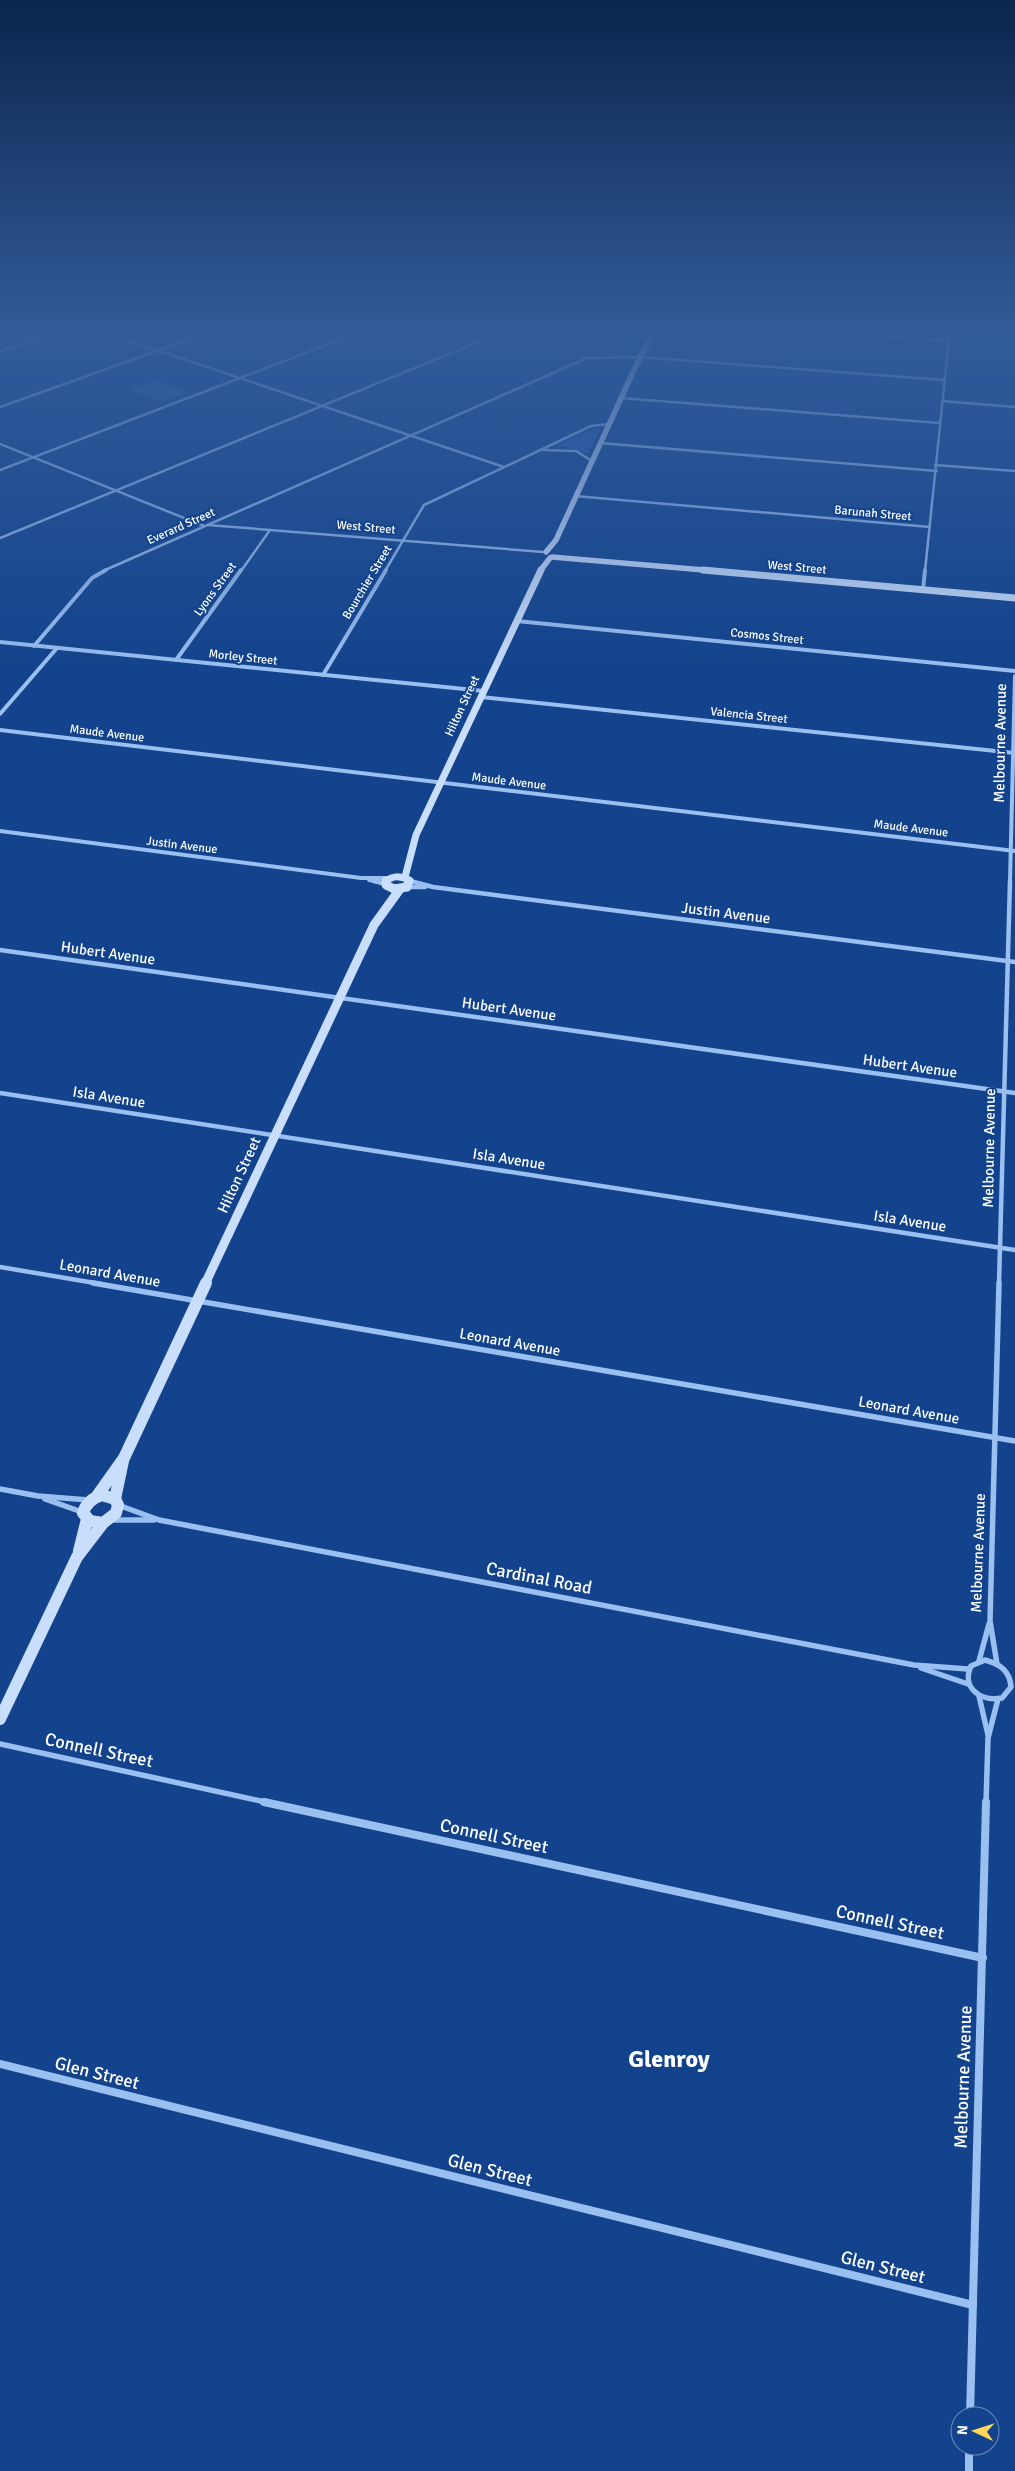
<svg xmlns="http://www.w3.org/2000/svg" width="1015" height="2471" font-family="Signika,sans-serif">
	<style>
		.green { fill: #245cab }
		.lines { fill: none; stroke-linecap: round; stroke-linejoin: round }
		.stream { stroke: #8cb9f4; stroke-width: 2.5 }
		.street-far4 { stroke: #9abff1; stroke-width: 2.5 }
		.street-far3 { stroke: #9abff1; stroke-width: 4 }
		.street-far2 { stroke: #9abff1; stroke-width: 4.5 }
		.street-far1 { stroke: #9abff1; stroke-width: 5.5 }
		.street { stroke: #9abff1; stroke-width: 8 }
		.secondary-far3 { stroke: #c9ddfc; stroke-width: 5.5 }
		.secondary-far2 { stroke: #c9ddfc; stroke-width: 7 }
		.secondary-far1 { stroke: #c9ddfc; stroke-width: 9 }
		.secondary { stroke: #c9ddfc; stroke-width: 12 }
		.labels { text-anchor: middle; stroke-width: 4; stroke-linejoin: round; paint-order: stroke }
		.far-street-label { font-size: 12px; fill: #fff; stroke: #12438c }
		.street-label { font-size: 15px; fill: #fff; stroke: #12438c }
		.near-street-label { font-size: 18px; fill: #fff; stroke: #12438c }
		.near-district-label { font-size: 24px; font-weight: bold; fill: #fff; stroke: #12438c }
	</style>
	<rect width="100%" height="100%" fill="#12438c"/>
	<g class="green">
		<path d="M0,329h57l-57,19z"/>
		<path d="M647,329l-15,26 -40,1z"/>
		<path d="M958,334l57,4v15l-59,-4z"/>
		<path d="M155,381l34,11 -27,10 -32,-12z"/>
		<path d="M595,428l6,1 -13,25 -21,-7 -13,-1z"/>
	</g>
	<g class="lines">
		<path class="stream" d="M0,330l5,-1"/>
		<g class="street-far4">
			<path d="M94,329l410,138"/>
			<path d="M771,329l178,12"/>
			<path d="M0,351l68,-22"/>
			<path d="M621,398l318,25"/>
			<path d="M942,401l73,6"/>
			<path d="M0,407l218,-78"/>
			<path d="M600,443l337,28"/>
			<path d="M0,444l204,82"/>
			<path d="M543,450l33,1 16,10"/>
			<path d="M935,465l80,6"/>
			<path d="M0,470l368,-141"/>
			<path d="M575,496l355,31"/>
			<path d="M208,525l335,27"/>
			<path d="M0,538l510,-209"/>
			<path d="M103,571l484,-213 53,-1 304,23"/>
			<path d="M241,571l29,-41"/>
			<path d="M385,571l39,-66 167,-79 18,-2"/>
			<path d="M925,571l25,-242"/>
		</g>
		<g class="street-far3">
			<path d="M923,590l2,-20"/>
			<path d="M517,621l498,50"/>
			<path d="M0,642l484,49"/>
			<path d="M34,646l58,-68 14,-8"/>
			<path d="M176,660l65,-90"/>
			<path d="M323,675l63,-105"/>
			<path d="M481,697l534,56"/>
			<path d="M0,714l57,-66"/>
			<path d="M0,730l1015,121"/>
			<path d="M0,831l361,47h28"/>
			<path d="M369,880l10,2"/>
			<path d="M410,881l5,1"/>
			<path d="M1010,882l5,-206"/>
		</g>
		<g class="street-far2">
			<path d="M374,881l12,3"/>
			<path d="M410,881l23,6 582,75"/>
			<path d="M407,887h18"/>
			<path d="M0,950l1015,143"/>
			<path d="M0,1093l1015,157"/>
			<path d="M0,1267l101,17"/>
			<path d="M999,1284l11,-403"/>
		</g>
		<g class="street-far1">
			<path d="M93,1283l922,158"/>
			<path d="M0,1489l38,7 51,4"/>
			<path d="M45,1499l37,13"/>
			<path d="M118,1505l41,15 755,145 54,4"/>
			<path d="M112,1520h42"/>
			<path d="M985,1660c15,4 25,11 26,27l-9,11c-21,4 -41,-10 -31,-32z"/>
			<path d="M979,1661l10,-37"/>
			<path d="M997,1664l-7,-43 9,-338"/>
			<path d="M921,1668l47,16"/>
			<path d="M979,1696l9,39"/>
			<path d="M0,1744l270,59"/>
			<path d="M986,1803l2,-65 10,-39"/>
		</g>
		<g class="street">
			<path d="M264,1802l719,156"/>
			<path d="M0,2064l973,241"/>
			<path d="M970,2416l16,-614"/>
			<path d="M969,2446v25"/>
		</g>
		<g class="secondary-far3">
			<path d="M546,552l10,-12 84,-183 16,-28"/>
			<path d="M552,557l164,14"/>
			<path d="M540,571l10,-13"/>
		</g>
		<g class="secondary-far2">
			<path d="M703,570l312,28"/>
			<path d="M405,877l11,-42 125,-265"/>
			<path d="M385,882c8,-7 14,-6 24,-2l-1,2"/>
		</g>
		<g class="secondary-far1">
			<path d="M386,881v4l8,4 13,-2 2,-6"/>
			<path d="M205,1284l169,-359 26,-36"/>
		</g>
		<g class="secondary">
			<path d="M102,1495l13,4 3,6 -2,8 -13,10 -13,-2 -7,-8c3,-10 9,-15 19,-18z"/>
			<path d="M97,1496l27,-38 82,-175"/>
			<path d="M115,1499l8,-38"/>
			<path d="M79,1551l8,-32"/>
			<path d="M0,1719l77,-162 26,-34"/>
		</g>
	</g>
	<linearGradient id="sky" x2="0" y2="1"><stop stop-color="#0a254d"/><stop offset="0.49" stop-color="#335b99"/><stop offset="1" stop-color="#335b99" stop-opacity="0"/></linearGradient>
	<rect width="1015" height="675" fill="url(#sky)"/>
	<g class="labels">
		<g class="far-street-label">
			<text transform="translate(873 513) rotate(5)" y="4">Barunah Street</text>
			<text transform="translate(181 526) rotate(-24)" y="4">Everard Street</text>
			<text transform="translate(366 527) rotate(5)" y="4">West Street</text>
			<text transform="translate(797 567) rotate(5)" y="4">West Street</text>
			<text transform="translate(367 582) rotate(-59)" y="4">Bourchier Street</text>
			<text transform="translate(215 589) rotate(-54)" y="4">Lyons Street</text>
			<text transform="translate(767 636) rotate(6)" y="4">Cosmos Street</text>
			<text transform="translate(243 657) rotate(6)" y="4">Morley Street</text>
			<text transform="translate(462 706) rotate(-65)" y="4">Hilton Street</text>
			<text transform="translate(749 715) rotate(6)" y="4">Valencia Street</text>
			<text transform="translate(107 733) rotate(7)" y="4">Maude Avenue</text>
			<text transform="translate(509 781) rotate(7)" y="4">Maude Avenue</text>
			<text transform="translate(911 828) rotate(7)" y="4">Maude Avenue</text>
			<text transform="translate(182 845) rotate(7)" y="4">Justin Avenue</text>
		</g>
		<g class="street-label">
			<text transform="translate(1000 743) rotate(-89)" y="5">Melbourne Avenue</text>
			<text transform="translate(726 913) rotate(7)" y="5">Justin Avenue</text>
			<text transform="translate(108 953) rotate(8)" y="5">Hubert Avenue</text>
			<text transform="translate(509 1009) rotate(8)" y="5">Hubert Avenue</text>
			<text transform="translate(910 1066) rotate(8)" y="5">Hubert Avenue</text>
			<text transform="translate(109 1097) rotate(9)" y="5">Isla Avenue</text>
			<text transform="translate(989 1148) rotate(-89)" y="5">Melbourne Avenue</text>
			<text transform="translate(509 1159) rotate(9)" y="5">Isla Avenue</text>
			<text transform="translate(239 1175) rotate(-65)" y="5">Hilton Street</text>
			<text transform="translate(910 1221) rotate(9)" y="5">Isla Avenue</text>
			<text transform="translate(110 1273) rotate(10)" y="5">Leonard Avenue</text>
			<text transform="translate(510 1342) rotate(10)" y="5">Leonard Avenue</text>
			<text transform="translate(909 1410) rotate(10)" y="5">Leonard Avenue</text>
			<text transform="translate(978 1553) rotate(-88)" y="5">Melbourne Avenue</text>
		</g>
		<g class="near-street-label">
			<text transform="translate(539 1578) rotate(11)" y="6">Cardinal Road</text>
			<text transform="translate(99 1750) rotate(12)" y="6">Connell Street</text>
			<text transform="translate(494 1836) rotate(12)" y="6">Connell Street</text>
			<text transform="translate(890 1922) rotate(12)" y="6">Connell Street</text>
			<text transform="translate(97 2073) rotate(14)" y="6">Glen Street</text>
			<text transform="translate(963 2077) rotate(-88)" y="6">Melbourne Avenue</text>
			<text transform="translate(490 2170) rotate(14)" y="6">Glen Street</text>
			<text transform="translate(883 2267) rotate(14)" y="6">Glen Street</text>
		</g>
		<g class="near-district-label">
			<text x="669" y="2067">Glenroy</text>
		</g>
	</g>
	<g transform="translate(975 2431) rotate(274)"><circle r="24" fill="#12438c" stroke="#718eba"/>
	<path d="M0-4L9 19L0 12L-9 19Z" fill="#ffd55a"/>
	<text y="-8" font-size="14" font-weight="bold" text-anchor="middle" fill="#ffffff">N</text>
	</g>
</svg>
